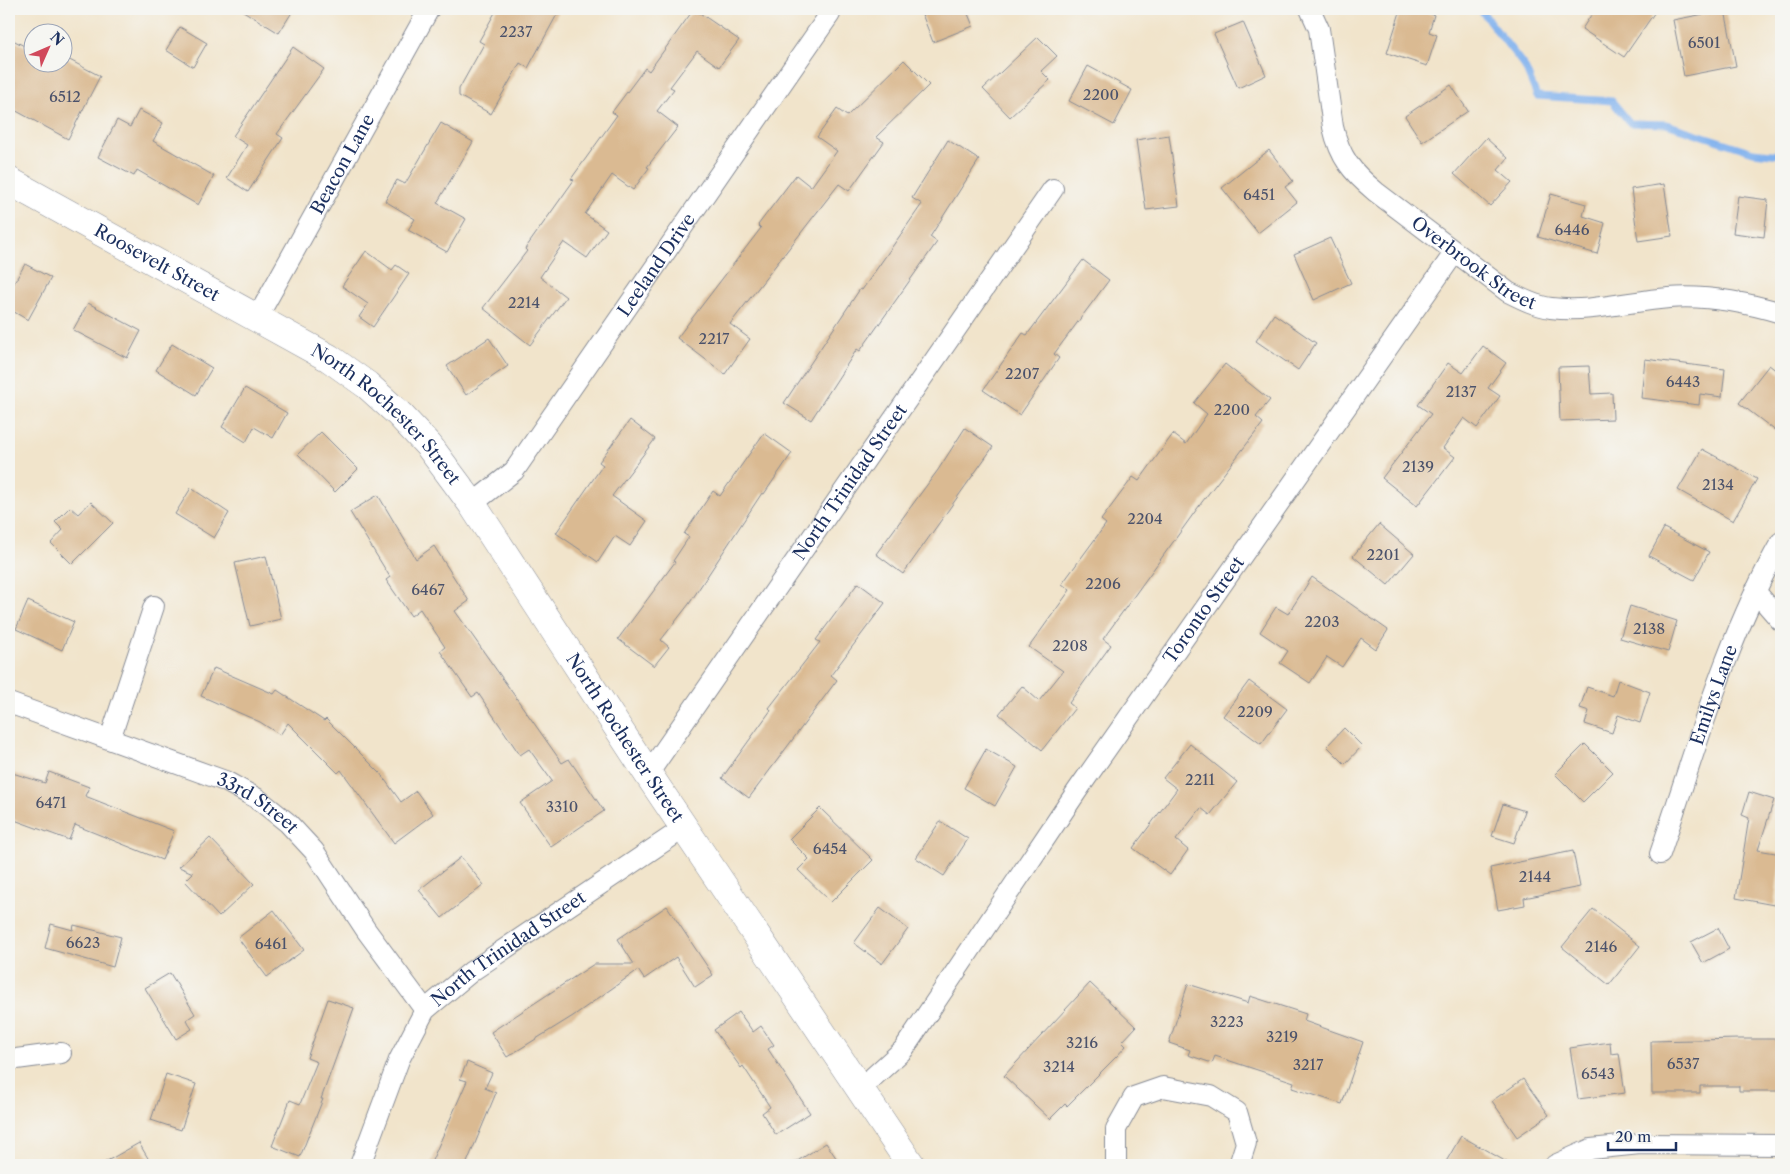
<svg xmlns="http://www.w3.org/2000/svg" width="1790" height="1174" font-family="'Libre Caslon Text',serif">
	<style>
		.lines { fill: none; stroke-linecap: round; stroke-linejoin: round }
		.stream { stroke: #83b3ee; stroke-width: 7 }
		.building { fill: #daba92 }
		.street-casing { stroke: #868a94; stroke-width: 22 }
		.secondary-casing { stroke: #868a94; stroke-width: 29 }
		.street { stroke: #fff; stroke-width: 20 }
		.secondary { stroke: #fff; stroke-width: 28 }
		.labels { text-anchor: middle; stroke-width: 4; stroke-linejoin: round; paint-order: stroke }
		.number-label { font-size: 15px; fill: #4b526b }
		.street-label { font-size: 18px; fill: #1b2f5e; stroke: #f6f6f2 }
	</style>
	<rect width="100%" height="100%" fill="#f6f6f2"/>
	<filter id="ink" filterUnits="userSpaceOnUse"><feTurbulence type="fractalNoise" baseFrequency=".02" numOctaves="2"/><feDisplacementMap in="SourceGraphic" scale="10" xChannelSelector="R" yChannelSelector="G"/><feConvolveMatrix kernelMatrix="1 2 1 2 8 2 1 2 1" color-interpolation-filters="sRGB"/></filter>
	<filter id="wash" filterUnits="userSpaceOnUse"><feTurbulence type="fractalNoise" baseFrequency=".0096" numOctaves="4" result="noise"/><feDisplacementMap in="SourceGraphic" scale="20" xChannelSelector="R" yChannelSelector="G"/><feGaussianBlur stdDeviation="1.12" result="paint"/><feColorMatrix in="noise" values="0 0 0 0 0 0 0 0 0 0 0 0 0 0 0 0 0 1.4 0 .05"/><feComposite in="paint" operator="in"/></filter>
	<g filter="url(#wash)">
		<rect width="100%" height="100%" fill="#f1e4cb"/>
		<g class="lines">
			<path class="stream" d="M1480,9l45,58 12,29 75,5 18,22 36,1 87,28 28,3"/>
		</g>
		<g id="blocks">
			<g class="building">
				<path d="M240,9h54l-15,24z"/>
				<path d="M497,9h63l-32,59 -8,-5 -29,51 -32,-18v-7l25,-45 -5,-3z"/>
				<path d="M694,9l45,31 -20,27 -22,-16 -27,36 4,2 -17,22 21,16 -31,40 2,1 -16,22 -21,-15 -27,39 22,16 -20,28 -23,-16 -24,35 26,20 -36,48 -47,-37 44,-57 -2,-2 49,-69 -3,-1 46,-64 -5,-3 33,-44 4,3z"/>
				<path d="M920,9h46l7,17 -40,16z"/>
				<path d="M1401,9h15l18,6 -5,17 8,3 -10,31 -40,-13z"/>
				<path d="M1595,9h62l-33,48 -42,-28z"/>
				<path d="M1725,10l11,56 -52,10 -11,-56z"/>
				<path d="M1243,22l23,53 -28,13 -24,-54z"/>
				<path d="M180,27l27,16 -14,24 -27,-17z"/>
				<path d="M1038,37l19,19 -16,15 9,9 -40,37 -27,-28z"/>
				<path d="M9,38l23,12v12h24l6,4v-10l38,20 -32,63 -59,-32z"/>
				<path d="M293,47l31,22 -47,65 6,4 -35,54 -21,-14 20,-33 -14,-9z"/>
				<path d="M904,60l25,25 -53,52 8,5 -35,49 -10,-7 -109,140 20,15 -25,35 -48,-36 84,-110 -3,-3 38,-50 15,12 26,-36 -20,-14 20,-28 10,7z"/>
				<path d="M1088,66l44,24 -18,35 -45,-24z"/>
				<path d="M1451,85l17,26 -46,31 -17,-26z"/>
				<path d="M139,110l24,13 -10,18 61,35 -16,29 -61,-35 -3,6 -36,-19 19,-37 13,7z"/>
				<path d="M441,123l32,19 -36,61 29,16 -19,33 -39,-22 7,-11 -30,-18 12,-21 8,4z"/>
				<path d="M1169,135l10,71 -33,4 -10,-70z"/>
				<path d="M1486,138l22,20 -10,12 14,12 -22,24 -36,-32z"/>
				<path d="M948,140l31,20 -49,77 7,5 -77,109 -3,-2 -46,71 -27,-17 76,-114 2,1 60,-86 -10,-6z"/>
				<path d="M1269,150l24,31 -8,6 12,15 -39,31 -36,-45z"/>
				<path d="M1664,184l8,52 -34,5 -7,-52z"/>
				<path d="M1551,194l35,10 -3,12 22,7 -8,31 -59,-17z"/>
				<path d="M1738,196l30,4 -4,37 -31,-4z"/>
				<path d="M1330,238l21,45 -37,17 -20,-46z"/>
				<path d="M366,251l26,19 4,-5 13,9 -36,53 -14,-10 9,-13 -26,-18z"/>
				<path d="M1083,260l26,20 -55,74 5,4 -39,57 -37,-25 40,-57 4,2z"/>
				<path d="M25,264l26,14 -23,42 -19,-11v-17z"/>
				<path d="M88,303l53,28 -14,27 -54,-28z"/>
				<path d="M1274,314l42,29 -18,27 -42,-29z"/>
				<path d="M489,338l19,28 -42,29 -19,-29z"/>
				<path d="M172,344l40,24 -16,27 -40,-25z"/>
				<path d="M1483,346l23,17 -18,25 12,8 -23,32 -13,-10 -21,30 12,9 -38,49 -35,-28 49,-64 -13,-9 30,-42 15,10z"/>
				<path d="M1645,359l80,10 -3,28 -22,-3 -1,11 -58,-7z"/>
				<path d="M1225,364l45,36 -14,17 7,6 -61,79 -99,137 8,6 -42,58 6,5 -33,42 -43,-36 23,-28 17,15 24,-30 -34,-24 41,-57 -8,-6 44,-60 -5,-4 32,-43 6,4 34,-47 13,10 21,-30 -13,-11z"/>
				<path d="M1769,365l12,9v61l-42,-32z"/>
				<path d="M1589,366l2,28 21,-1 1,26 -53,2 -2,-54z"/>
				<path d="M245,388l42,25 -14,25 -19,-11 -8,15 -24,-15z"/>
				<path d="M630,420l25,19 -43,57 35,25 -17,25 -15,-10 -17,26 -42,-29 47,-68 -4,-3z"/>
				<path d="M965,428l28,19 -90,127 -27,-20 62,-84z"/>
				<path d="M321,432l37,37 -23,23 -37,-38z"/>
				<path d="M764,433l28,20 -28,41 -2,-1 -73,111 -28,36 8,7 -15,19 -36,-27 57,-77 -2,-1 16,-24 -5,-3 29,-43 7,5z"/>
				<path d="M1702,449l55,30 -24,42 -55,-31z"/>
				<path d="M191,488l38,25 -15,25 -39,-24z"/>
				<path d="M378,495l38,64 18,-13 35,55 -14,10 107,152 7,-4 35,52 -53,36 -31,-44 32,-22 -23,-32 -9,6 -42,-62 -6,4 -32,-46 5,-4 -25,-38 -9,7 -25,-36 4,-3 -40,-65z"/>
				<path d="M91,502l22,21 -41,41 -21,-21 12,-13 -8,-8 15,-15 8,7z"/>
				<path d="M1379,524l35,30 -26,31 -35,-29z"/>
				<path d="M1664,528l45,24 -15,28 -45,-24z"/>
				<path d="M266,556l15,63 -31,7 -15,-63z"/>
				<path d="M1312,577l76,53 -12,19 -15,-11 -19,29 -15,-10 -17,26 -30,-20 8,-12 -28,-19 16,-25 12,7z"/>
				<path d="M858,583l27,20 -54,72 6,5 -88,118 -27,-20 49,-68 -2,-2 51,-66 -4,-2z"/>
				<path d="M28,601l46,21 -12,28 -46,-21z"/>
				<path d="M1630,606l47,15 -9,31 -48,-14z"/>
				<path d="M214,668l60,26 3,-4 47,31 2,-2 54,54 21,29 15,-11 17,23 -39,29 -53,-73 -3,3 -50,-50 -8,12 -20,-13 -59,-26z"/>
				<path d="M1618,680l32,12 -10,31 -22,-8 -6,18 -27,-9 4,-13 -9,-3 7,-21 26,9z"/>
				<path d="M1249,681l38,28 -26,35 -38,-28z"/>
				<path d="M1344,728l18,18 -17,18 -18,-18z"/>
				<path d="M1190,744l47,38 -27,33 -9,-7 -25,32 12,10 -18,25 -37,-27 44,-59 -14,-11z"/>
				<path d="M1585,744l28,28 -30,30 -28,-28z"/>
				<path d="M986,749l31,18 -22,39 -31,-18z"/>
				<path d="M9,772l36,11 4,-11 40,15 -4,9 89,35 -12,29 -87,-35 -6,15 -60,-22z"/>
				<path d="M1749,792l25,8 -16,50 23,4 -7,51 -38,-7 13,-80 -7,-3z"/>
				<path d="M1503,804l22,7 -11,32 -22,-7z"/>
				<path d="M820,808l53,52 -42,42 -33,-32 11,-11 -20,-20z"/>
				<path d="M940,821l28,18 -24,37 -28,-18z"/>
				<path d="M210,838l44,46 -35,33 -34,-36 8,-8 -14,-6z"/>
				<path d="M1573,851l7,36 -56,11 1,7 -27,5 -8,-42z"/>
				<path d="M461,857l23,28 -42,33 -23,-28z"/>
				<path d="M667,906l46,69 -18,12 -19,-30 -32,22 -6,-9 -65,46 -66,41 -16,-25 103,-68h40l-16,-25z"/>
				<path d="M880,908l28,21 -26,35 -28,-21z"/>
				<path d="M1593,909l47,37 -31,39 -47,-38z"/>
				<path d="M274,910l30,40 -37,27 -29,-39z"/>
				<path d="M51,924l22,6 1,-5 47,12 -8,30 -68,-19z"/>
				<path d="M1718,928l11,21 -26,14 -12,-21z"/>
				<path d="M170,973l25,41 -9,6 6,9 -16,10 -31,-51z"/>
				<path d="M1090,983l46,44 -14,15 4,4 -9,10 -50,50 -2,-2 -15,15 -46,-43z"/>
				<path d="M1188,984l60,19 2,-7 56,18 -2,7 59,21 -21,62 -50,-16 2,-6 -79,-26 -3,7 -24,-8 2,-5 -21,-7z"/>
				<path d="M328,999l26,9 -33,91h2l-23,58 -28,-11 18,-46 10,4 17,-42 -10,-4z"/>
				<path d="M739,1012l14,20 8,-6 13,19 -6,4 42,64 -34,22 -14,-22 8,-6 -27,-41 -2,2 -27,-38z"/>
				<path d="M1739,1039h42v52h-42v-5h-39v7h-48l-1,-52z"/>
				<path d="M1610,1042l1,12 8,-1 6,40 -47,6 -8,-51z"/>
				<path d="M467,1062l25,11 -7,15 11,5 -30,72h-36l37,-84 -7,-2z"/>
				<path d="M166,1074l30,10 -15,46 -30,-10z"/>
				<path d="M1523,1079l26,36 -32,22 -25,-36z"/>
				<path d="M1461,1136l51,29h-68z"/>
				<path d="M139,1143l13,22h-52z"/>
				<path d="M826,1143l15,22h-50z"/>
			</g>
		</g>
	</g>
	<g filter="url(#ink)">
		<use href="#blocks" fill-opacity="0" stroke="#868a94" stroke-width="1"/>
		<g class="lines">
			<defs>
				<g id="street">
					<path id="s1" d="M1310,9l9,20 14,98c7,31 19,45 43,65l132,100c14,7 28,14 43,16 39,5 79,-7 118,-10 39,-3 75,4 112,15"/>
					<path id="s2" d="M257,318l172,-309"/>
					<path id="s3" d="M472,504l42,-33 316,-457"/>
					<path d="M1755,591l26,30"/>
					<path id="s4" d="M9,703l216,78 33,18 30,24 26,28 52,79 59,80"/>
					<path d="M110,739l44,-133"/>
					<path id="s5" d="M648,774l405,-585"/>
					<path id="s6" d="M1660,854c36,-105 66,-215 121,-312"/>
					<path d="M9,1060l52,-7"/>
					<path id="s7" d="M860,1089l43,-39 174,-259 378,-539"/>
					<path id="s8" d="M360,1165l39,-105 26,-50 47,-39 212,-143"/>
					<path d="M1116,1165v-36l18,-32 29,-10 48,9 26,16 9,31 -7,22"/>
					<path d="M1555,1165l36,-16 49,-5 141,1"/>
				</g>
				<g id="secondary">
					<path id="s9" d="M9,181l320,177 38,27 32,29 30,32 43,58 176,270 263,391"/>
				</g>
			</defs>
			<use href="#street" class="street-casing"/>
			<use href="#secondary" class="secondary-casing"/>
			<use href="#street" class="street"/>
			<use href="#secondary" class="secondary"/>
		</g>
	</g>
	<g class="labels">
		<g class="number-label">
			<text x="516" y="37">2237</text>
			<text x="1704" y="48">6501</text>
			<text x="1101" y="100">2200</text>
			<text x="65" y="102">6512</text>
			<text x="1259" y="200">6451</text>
			<text x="1572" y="235">6446</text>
			<text x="524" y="308">2214</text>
			<text x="714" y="344">2217</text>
			<text x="1022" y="379">2207</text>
			<text x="1683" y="387">6443</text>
			<text x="1461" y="397">2137</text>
			<text x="1232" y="415">2200</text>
			<text x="1418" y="472">2139</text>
			<text x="1718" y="490">2134</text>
			<text x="1145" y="524">2204</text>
			<text x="1383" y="560">2201</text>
			<text x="1103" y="589">2206</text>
			<text x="428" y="595">6467</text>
			<text x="1322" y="627">2203</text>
			<text x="1649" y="634">2138</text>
			<text x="1070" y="651">2208</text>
			<text x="1255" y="717">2209</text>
			<text x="1200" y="785">2211</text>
			<text x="51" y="808">6471</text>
			<text x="562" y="812">3310</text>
			<text x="830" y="854">6454</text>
			<text x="1535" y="882">2144</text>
			<text x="83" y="948">6623</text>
			<text x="271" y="949">6461</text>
			<text x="1601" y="952">2146</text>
			<text x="1227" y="1027">3223</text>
			<text x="1282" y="1042">3219</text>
			<text x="1082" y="1048">3216</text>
			<text x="1683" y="1069">6537</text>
			<text x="1308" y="1070">3217</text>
			<text x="1059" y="1072">3214</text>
			<text x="1598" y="1079">6543</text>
		</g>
		<g class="street-label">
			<text dy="6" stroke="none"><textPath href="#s2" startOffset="176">Beacon Lane</textPath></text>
			<text dy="6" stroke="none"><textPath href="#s1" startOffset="322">Overbrook Street</textPath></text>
			<text dy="6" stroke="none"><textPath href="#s9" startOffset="169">Roosevelt Street</textPath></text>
			<text dy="6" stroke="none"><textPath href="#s3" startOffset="304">Leeland Drive</textPath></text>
			<text dy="6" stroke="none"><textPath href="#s9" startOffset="446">North Rochester Street</textPath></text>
			<text dy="6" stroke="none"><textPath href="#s5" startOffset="355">North Trinidad Street</textPath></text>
			<text dy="6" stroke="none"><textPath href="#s7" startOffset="591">Toronto Street</textPath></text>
			<text dy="6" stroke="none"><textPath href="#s6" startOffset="168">Emilys Lane</textPath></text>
			<text dy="6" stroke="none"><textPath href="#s9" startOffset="851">North Rochester Street</textPath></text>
			<text dy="6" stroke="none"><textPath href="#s4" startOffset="269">33rd Street</textPath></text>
			<text dy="6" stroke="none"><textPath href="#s8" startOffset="272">North Trinidad Street</textPath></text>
		</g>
	</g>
	<rect width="1790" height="1174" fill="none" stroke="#f6f6f2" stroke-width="30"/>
	<g transform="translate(48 48) rotate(45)"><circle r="24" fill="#f6f6f2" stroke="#9ea6b7"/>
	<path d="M0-4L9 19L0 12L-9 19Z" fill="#d1495b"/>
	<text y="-8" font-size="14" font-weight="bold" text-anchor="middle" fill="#1b2f5e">N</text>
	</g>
	<path d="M1608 1142v8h68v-8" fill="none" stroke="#1b2f5e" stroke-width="2.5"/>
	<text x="1615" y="1142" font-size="15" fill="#1b2f5e" stroke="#f6f6f2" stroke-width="4" paint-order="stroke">20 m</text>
</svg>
